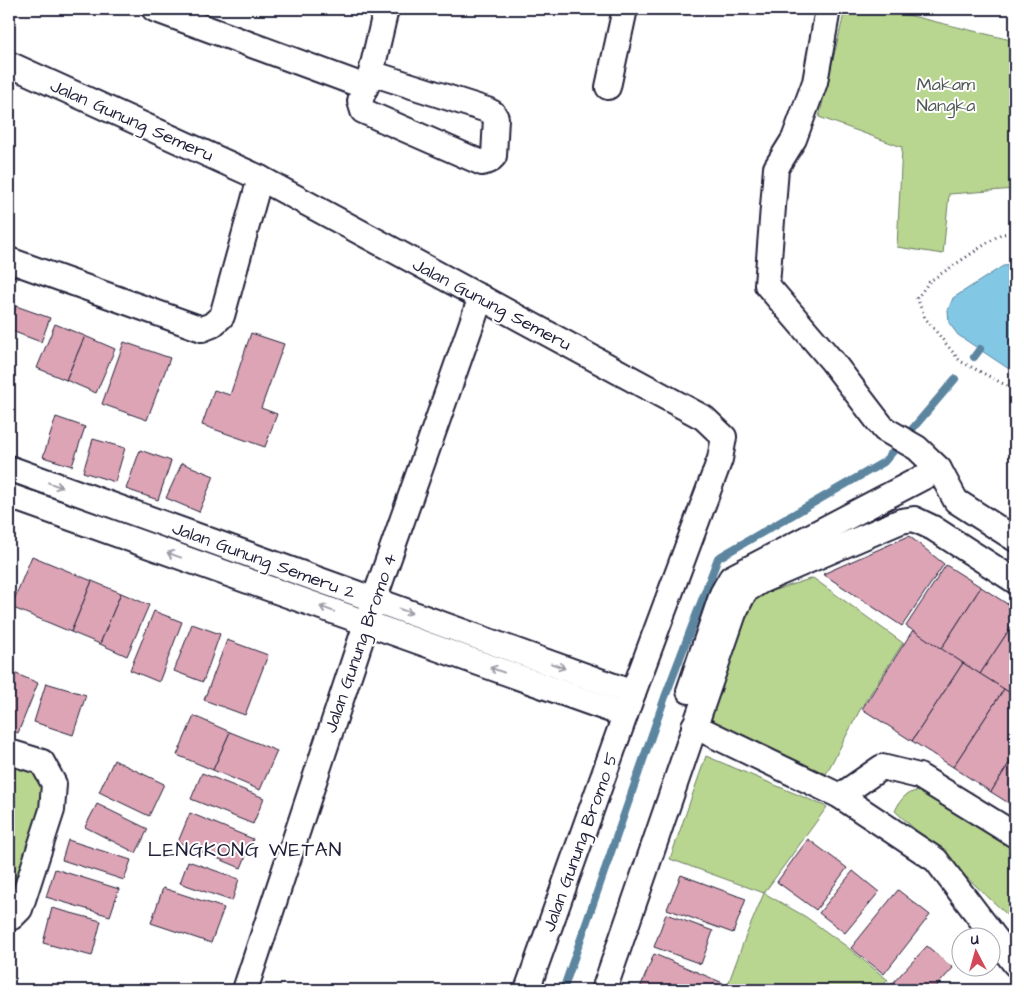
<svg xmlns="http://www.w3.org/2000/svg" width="1024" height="999" font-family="'Architects Daughter',sans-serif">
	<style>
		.green { fill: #b8d68f; stroke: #6d7c65 }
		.water { fill: #82c7e3; stroke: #5c85a0 }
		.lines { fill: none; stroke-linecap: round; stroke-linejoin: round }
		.stream { stroke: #5c85a0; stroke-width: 8 }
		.building { fill: #dca4b5; stroke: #22223b }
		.street-casing { stroke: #22223b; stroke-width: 28 }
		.path { stroke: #22223b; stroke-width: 3; stroke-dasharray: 1 4; stroke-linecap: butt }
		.street { stroke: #fff; stroke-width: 24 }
		.oneway { stroke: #9c9ca7 }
		.labels { text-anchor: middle; stroke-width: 4; stroke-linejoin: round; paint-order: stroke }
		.park-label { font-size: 18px; fill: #4f5854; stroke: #fff }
		.street-label { font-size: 18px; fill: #22223b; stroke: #fff }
		.quarter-label { font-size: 20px; letter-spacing: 1px; fill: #22223b; stroke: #fff }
	</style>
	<rect width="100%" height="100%" fill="#fff"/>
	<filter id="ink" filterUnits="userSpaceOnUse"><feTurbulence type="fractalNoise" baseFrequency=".02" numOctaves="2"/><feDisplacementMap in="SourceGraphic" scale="10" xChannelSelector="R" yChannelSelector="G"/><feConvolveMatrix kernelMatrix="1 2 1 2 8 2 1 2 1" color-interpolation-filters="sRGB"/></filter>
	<g filter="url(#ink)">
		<g class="green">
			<path d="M883,9l132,32v148l-66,5 -6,60 -46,-7 5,-100 -83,-30 26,-107z"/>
			<path d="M813,578l90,65 -42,65 -35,66 -118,-56 45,-121z"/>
			<path d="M9,752l45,32 -45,132z"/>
			<path d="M706,756l121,51 -63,86 42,24 40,29 42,34 -10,10h-142l-9,-3 18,-49 19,-45 -94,-34z"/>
			<path d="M919,791l96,59v72l-120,-111c6,-12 10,-19 24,-20z"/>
		</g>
		<path class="water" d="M1015,265v108l-57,-38 -9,-12 -1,-13 5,-12 50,-32z"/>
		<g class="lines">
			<g class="stream">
				<path d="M974,357l6,-8"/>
				<path d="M563,990l102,-293 53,-139 166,-96 71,-83"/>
			</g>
		</g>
		<g class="building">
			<path d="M16,306l34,12 -9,24 -32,-12v-6z"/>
			<path d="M55,324l30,12 -19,44 -29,-12z"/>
			<path d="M251,333l33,11 -23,64 16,6 -12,33 -63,-22 12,-35 16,5z"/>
			<path d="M85,336l30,13 -19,44 -30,-13z"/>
			<path d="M124,342l46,16 -23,62 -45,-16z"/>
			<path d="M56,417l29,10 -13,39 -29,-9z"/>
			<path d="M93,439l32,9 -10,34 -32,-10z"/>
			<path d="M140,450l31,11 -13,39 -32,-11z"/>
			<path d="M182,463l32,13 -15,36 -33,-14z"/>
			<path d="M909,536l35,28 -42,62 -79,-52z"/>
			<path d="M32,556l60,25 -21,51 -60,-25z"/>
			<path d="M946,565l35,22 -40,62 -35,-23z"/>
			<path d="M92,581l29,12 -21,51 -29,-12z"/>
			<path d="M981,587l34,22v12l-35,53 -39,-25z"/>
			<path d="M121,593l28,12 -22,51 -27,-12z"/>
			<path d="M154,611l28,11 -23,60 -29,-12z"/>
			<path d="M1015,621v75l-35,-22z"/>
			<path d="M192,624l28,10 -17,48 -29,-11z"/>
			<path d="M913,630l50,33 -51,78 -50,-32z"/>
			<path d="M227,640l41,15 -23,60 -41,-15z"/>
			<path d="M9,660l7,2 -7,21z"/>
			<path d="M963,663l41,26 -51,78 -41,-26z"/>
			<path d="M14,673l24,10 -20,50 -9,-4v-42z"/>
			<path d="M46,683l40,12 -13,40 -39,-13z"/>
			<path d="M1004,689l11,7v58l-24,38 -38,-25z"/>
			<path d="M194,716l36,16 -17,38 -36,-15z"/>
			<path d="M230,732l47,19 -17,39 -47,-20z"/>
			<path d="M1015,754v53l-24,-15z"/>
			<path d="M114,760l50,24 -15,32 -50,-24z"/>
			<path d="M202,773l62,25 -11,26 -62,-25z"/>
			<path d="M97,804l51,25 -12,24 -51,-26z"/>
			<path d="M190,813l63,26 -12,29 -63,-26z"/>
			<path d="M808,839l39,29 -31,42 -39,-28z"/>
			<path d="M68,840l63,20 -7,20 -62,-20z"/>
			<path d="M188,861l51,18 -7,22 -52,-18z"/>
			<path d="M55,869l64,20 -9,27 -64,-19z"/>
			<path d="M853,871l26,21 -34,41 -26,-20z"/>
			<path d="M681,875l65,24 -13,34 -66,-24z"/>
			<path d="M163,888l61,20 -13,35 -60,-20z"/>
			<path d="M898,890l32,25 -46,59 -33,-26z"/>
			<path d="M52,908l49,13 -9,35 -49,-13z"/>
			<path d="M666,914l47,17 -12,33 -47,-17z"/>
			<path d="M927,946l26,22 -20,22h-36l-6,-5z"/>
			<path d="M654,954l69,29 -3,7h-75l-5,-2z"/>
		</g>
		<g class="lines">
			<defs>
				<g id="street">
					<path d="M154,9l212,78"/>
					<path d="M828,9l-13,73 -21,57 -18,29 -9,117 65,76 52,68 33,19 22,21 17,32 59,38"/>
					<path d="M9,64l251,114 444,240 20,19 -4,22 -87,234 -106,297"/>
					<path d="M371,73l116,37 6,3 3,5 -2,38 -5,5 -7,2 -119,-52 -3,-10 11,-28 15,-64"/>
					<path d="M608,87l17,-78"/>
					<path d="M9,260l193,69 10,-4 10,-9 38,-138"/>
					<path d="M9,468l624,225"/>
					<path d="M9,496l616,219"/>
					<path d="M689,691l33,-97 9,-16 208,-109"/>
					<path d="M694,726l146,70 96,64 79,104"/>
					<path d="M9,752l33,10 12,22 -2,26 -32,99 -8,8h-3"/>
					<path d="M840,796l42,-29 37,9 96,59"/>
					<path d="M245,990l129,-390 107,-303"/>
					<path d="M604,990l130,-377 11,-22 16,-10 140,-60 13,-2 19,9 82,53"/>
				</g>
			</defs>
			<use href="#street" class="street-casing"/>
			<path class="path" d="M1015,233l-14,1 -71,47 -13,17 8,20 35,43 55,29"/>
			<use href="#street" class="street"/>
		</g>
		<defs><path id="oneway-shaft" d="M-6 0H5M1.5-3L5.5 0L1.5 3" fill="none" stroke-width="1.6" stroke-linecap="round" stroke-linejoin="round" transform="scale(1.25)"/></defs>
		<g class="oneway">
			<use href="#oneway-shaft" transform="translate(55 485) rotate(20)"/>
			<use href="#oneway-shaft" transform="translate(174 555) rotate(-160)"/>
			<use href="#oneway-shaft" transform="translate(327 609) rotate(-160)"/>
			<use href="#oneway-shaft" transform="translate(405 611) rotate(20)"/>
			<use href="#oneway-shaft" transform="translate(558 666) rotate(20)"/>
			<use href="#oneway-shaft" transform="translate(497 670) rotate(-160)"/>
		</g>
	</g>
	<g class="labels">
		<g class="park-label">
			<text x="946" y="90">Makam<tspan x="946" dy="21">Nangka</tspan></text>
		</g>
		<g class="street-label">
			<text transform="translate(132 120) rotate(24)" y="6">Jalan Gunung Semeru</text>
			<text transform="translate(492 304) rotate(28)" y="6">Jalan Gunung Semeru</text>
			<text transform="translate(264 560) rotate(20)" y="6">Jalan Gunung Semeru 2</text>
			<text transform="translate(360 643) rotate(-71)" y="6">Jalan Gunung Bromo 4</text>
			<text transform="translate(580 842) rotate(-70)" y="6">Jalan Gunung Bromo 5</text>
		</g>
		<g class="quarter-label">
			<text x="245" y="856">LENGKONG WETAN</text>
		</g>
	</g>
	<rect width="1024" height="999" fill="none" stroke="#fff" stroke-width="30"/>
	<rect x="15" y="15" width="994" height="969" fill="none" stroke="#22223b" stroke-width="2" filter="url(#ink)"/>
	<g transform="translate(976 952) rotate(354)"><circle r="24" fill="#ffffff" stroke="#a7a7b1"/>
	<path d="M0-4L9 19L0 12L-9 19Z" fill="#d1495b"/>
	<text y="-8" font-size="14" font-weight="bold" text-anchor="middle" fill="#22223b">U</text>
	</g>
</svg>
